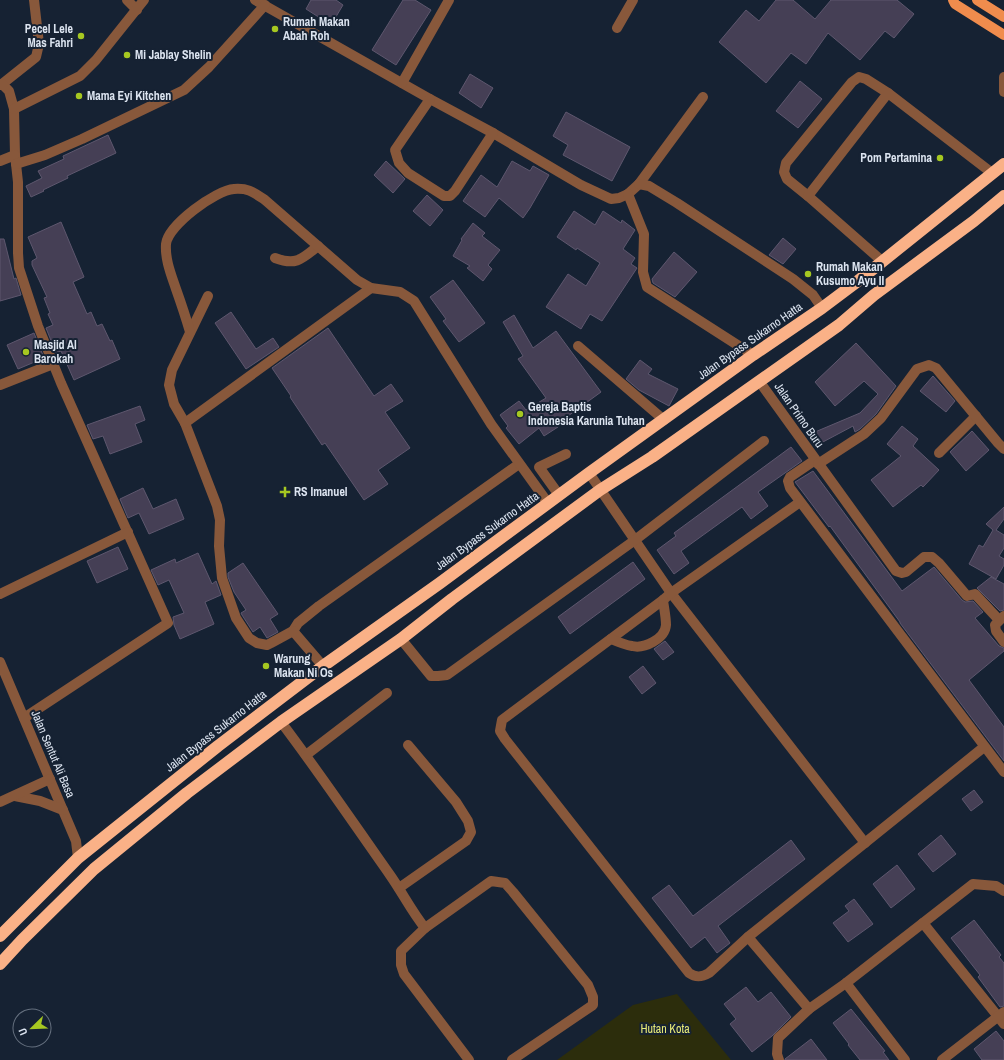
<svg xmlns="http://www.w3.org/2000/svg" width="1004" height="1060" font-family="'Archivo Narrow',sans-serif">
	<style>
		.green { fill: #2c2d0c }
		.building { fill: #453f55; stroke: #5e576e }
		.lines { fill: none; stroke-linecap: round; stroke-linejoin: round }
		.minor { stroke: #88583b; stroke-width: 10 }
		.major { stroke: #f08c4d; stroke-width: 10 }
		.highway { stroke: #fab187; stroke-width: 12 }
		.poi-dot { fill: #a6c821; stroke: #162233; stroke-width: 1.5 }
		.labels { text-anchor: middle; stroke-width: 4; stroke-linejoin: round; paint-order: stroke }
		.poi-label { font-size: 12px; font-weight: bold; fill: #dce4f0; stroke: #162233; text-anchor: start }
		.street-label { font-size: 12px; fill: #dce4f0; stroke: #162233 }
		.park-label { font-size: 12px; fill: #e9ec78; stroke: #162233 }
	</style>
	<rect width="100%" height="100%" fill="#162233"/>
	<path class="green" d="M677,994l54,66h-174l76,-55z"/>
	<g class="building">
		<path d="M311,0h25l7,5 -12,20 -25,-16z"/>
		<path d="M403,0h12l16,10 -35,55 -24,-15z"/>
		<path d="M776,0h17l22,19 16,-19h66l17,14 -20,24 -9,-7 -25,29 -32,-27 -22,31 -15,-11 -25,30 -47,-41 27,-32 13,11z"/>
		<path d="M470,74l23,14 -12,20 -22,-15z"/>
		<path d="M800,81l22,18 -24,29 -22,-17z"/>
		<path d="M566,112l64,35 -18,34 -49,-26 5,-10 -15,-9z"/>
		<path d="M108,135l8,18 -49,23 1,2 -25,12 1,1 -13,6 -5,-11 16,-8 -4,-7 26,-12 -1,-3z"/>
		<path d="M386,161l19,18 -12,14 -19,-18z"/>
		<path d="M512,161l18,10 3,-5 16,9 -19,33 -7,10 -24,-20 -14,19 -22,-16 18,-26 16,12z"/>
		<path d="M427,195l16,15 -13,16 -17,-15z"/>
		<path d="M574,211l21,14 8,-14 18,12 1,-3 13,10 -12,19 12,9 -4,6 6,4 -35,53 -12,-7 -9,15 -35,-22 22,-33 18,12 14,-23 -23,-15 -1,2 -19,-13z"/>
		<path d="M61,222l23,55 -11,5 14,32 4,-2 6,14 5,-2 8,17 2,-1 8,19 -46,21 -13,-29 -5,2 -10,-25 7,-3 -5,-11 2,-1 -6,-15 3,-1 -15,-32v-4l5,-3 -9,-21z"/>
		<path d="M473,223l12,10 -3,3 18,14 -12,15 4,4 -9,12 -16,-13 3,-2 -17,-10 9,-16 -1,-1z"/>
		<path d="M783,238l13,11 -13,15 -14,-9z"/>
		<path d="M0,239h4l10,40 2,-1 5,17 -21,6z"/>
		<path d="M674,252l23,20 -22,25 -22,-14 -1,-4z"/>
		<path d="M453,280l32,43 -26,19 -16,-21 3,-2 -16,-22z"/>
		<path d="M231,312l25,37 17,-11 6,9 -33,22 -31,-46z"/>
		<path d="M514,315l19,33 23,-17 45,61 -44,32 1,3 -14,9 -5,-8 -20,16 -13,-16 2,-2 -8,-11 19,-14 7,9 20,-12 -28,-39 5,-3 -20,-34z"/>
		<path d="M328,328l46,68 17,-12 12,17 -18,11 25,36 -32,22 10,14 -24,16 -39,-57 -3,2 -32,-48 1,-1 -19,-28z"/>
		<path d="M34,333l10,25 -26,11 -11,-24z"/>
		<path d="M856,343l40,43 -20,28 -16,15 -5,3 -2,-6 -32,17 -6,-11 45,-19 18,-19 -14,-13 -29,25 -20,-24z"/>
		<path d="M640,360l12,9 -4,5 30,15 -9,17 -30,-16 -13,-11z"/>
		<path d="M933,376l22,25 -9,11 -26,-21z"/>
		<path d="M140,406l5,14 -10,4 7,18 -32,12 -7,-18 -10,3 -6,-14z"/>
		<path d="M902,426l16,13 -5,7 26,24 -16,17 -2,-2 -28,22 -22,-27 30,-24 -14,-12z"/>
		<path d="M972,431l17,19 -23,21 -16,-19z"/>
		<path d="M791,447l11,14 -44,31 10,14 -17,13 -9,-12 -61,44 8,12 -15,11 -17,-24 19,-14 -2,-3z"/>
		<path d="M813,471l89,120 32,-24 28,33 3,2 8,-1 10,11 -8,6 24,28 5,2v3l-35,29 35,47v34l-104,-138v-1l-70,-96 -1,1 -34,-45z"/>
		<path d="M143,488l10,21 23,-10 8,20 -35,15 -10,-21 -11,5 -8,-19z"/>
		<path d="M1004,507v12l-8,11 8,5v13l-5,8 5,3v6l-8,14 -27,-15 10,-19 4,2 10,-17 -7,-6z"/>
		<path d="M118,547l10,22 -31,14 -10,-22z"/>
		<path d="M198,553l14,31 4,-3 5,14 -16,7 9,22 -34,15 -6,-14 -1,-8 11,-4 -15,-33 -11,5 -7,-15 24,-11 1,4z"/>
		<path d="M633,562l12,17 -75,55 -12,-17z"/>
		<path d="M243,563l35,51 -8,5 8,13 -11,6 -7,-11 -7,5 -11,-17 -1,-2 5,-3 -12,-18 -6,-15v-4z"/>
		<path d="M991,577l13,7v26l-4,1 -23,-23z"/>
		<path d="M665,641l9,11 -11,8 -9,-11z"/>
		<path d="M643,666l13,17 -14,11 -13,-17z"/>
		<path d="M974,790l9,12 -12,9 -9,-12z"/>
		<path d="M941,835l15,19 -23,18 -15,-18z"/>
		<path d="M791,840l14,19 -87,67 12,17 -13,10 -12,-16 -14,11 -39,-50 17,-13 24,31z"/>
		<path d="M897,865l18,24 -24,19 -18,-24z"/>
		<path d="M854,899l19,25 -25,18 -15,-19 16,-12 -4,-5z"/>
		<path d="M974,920l27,35 -2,2 5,6v43l-4,1 -22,-30 2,-2 -29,-37z"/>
		<path d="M746,987l12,15 13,-10 20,25 -19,19 -20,16 -22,-28 6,-5 -12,-15z"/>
		<path d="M851,1009l34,42 -2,1 6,8h-29l-12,-15 1,-1 -16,-21z"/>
		<path d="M996,1031l8,10v19h-22l-8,-11z"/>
		<path d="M811,1039l16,21h-42v-1z"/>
	</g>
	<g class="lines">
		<g class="minor">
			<path d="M127,0l10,10"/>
			<path d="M255,0l175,99 63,34 88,52 30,14 8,-1 9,-4 11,-10 64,-87"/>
			<path d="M617,28l16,-28"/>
			<path d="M1004,77v15"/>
			<path d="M402,83l47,-83"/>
			<path d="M2,84l34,-27 3,-13 -5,-44"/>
			<path d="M0,85l2,-1 7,7 5,18 1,46 3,27v71l1,15 19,58 23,57 107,240 -144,95"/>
			<path d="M430,99l-35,51 4,13 9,10 36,23h6l5,-5 38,-58"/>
			<path d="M14,109l66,-33 16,-16 48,-60"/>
			<path d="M0,161l15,-6"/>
			<path d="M16,164l29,-9 37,-16 102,-49 25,-23 56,-62"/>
			<path d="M639,184l10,2 28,17 116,76 20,16 9,13"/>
			<path d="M628,194l16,40 -1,38 4,15 106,68"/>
			<path d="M808,196l-21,-17 -3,-7 2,-9 66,-81 7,-5 7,2 22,14"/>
			<path d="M275,258c21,8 27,1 43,-12"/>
			<path d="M882,261l-74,-65 80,-103 104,80"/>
			<path d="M208,296l-36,74 -3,15 5,19 11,19 32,83 3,14 -1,26 3,32 14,40 13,20 8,5 10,2 4,-2 22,-12 5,-8 21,-17 200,-142"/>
			<path d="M190,332c-4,-14 -9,-29 -14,-43 -5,-15 -11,-29 -10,-45 2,-19 50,-54 68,-55 15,-1 19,3 31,11l92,80 14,8 29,4 14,9 77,123 57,79"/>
			<path d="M578,346l86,74"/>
			<path d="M759,381l137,190 6,2 4,-1 18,-15h8l7,6 28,33 8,-2 24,26"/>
			<path d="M0,385l53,-21"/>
			<path d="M185,423l186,-135"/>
			<path d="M939,453l37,-37"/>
			<path d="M815,460l-25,17 -2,4 2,7 214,284"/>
			<path d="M818,464l46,-30 17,-16 36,-49 12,-4 7,3 62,75 6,6"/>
			<path d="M589,473l82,120 194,250"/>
			<path d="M559,495l-20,-28 27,-13"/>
			<path d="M800,502l-129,91 -8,7 -161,120 -2,11 5,8 184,234c7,5 13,4 20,0l39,-36 236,-190"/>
			<path d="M0,594l128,-62"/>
			<path d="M1004,616l-9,9 1,6 8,11"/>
			<path d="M293,631l30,35"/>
			<path d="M401,639l30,37h7l9,-1 188,-135 129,-99"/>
			<path d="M611,639c7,3 14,6 21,7 12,3 33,-7 34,-21 0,-8 -2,-17 -3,-25"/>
			<path d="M0,662l76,179 2,17"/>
			<path d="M281,722c38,50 73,102 109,153 12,17 22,37 35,53"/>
			<path d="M306,755l81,-62"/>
			<path d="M15,796l25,5 23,9"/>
			<path d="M0,802l50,-23"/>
			<path d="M399,888l67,-47 5,-9 -3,-11 -12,-19 -48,-57"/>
			<path d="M923,923l81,101"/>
			<path d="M748,937l61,72"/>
			<path d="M846,983l59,77"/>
			<path d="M469,1060l-65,-86 -3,-9v-14l24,-23 66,-47 14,2 8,9 75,93 5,12v8l-81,55"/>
			<path d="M779,1060l-2,-6 1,-16 31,-29 37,-26 127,-99 23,2 8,5"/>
			<path d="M942,1060l62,-48"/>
		</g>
		<g class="major">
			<path d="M953,0l2,4 49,31"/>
			<path d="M977,0l27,17"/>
		</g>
		<g class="highway">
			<path d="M0,936l78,-78 140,-112 105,-80 117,-83 149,-110 164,-118 69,-47 36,-27 146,-117"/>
			<path d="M0,964l22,-24 72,-71 93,-76 94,-71 120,-83 51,-40 148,-109 52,-33 187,-132 35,-30 100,-74 30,-25"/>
		</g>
	</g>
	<g class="poi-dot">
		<circle cx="275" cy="29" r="4"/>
		<circle cx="81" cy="36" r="4"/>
		<circle cx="127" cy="55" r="4"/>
		<circle cx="79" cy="96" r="4"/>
		<circle cx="940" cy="158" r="4"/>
		<circle cx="808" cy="274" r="4"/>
		<circle cx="26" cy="352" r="4"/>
		<circle cx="520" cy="414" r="4"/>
		<path d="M283 486h4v4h4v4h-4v4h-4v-4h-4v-4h4z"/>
		<circle cx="266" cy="666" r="4"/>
	</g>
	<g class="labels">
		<g class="poi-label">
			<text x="283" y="26">Rumah Makan<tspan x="283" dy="14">Abah Roh</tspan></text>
			<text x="73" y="33" text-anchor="end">Pecel Lele<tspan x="73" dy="14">Mas Fahri</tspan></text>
			<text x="135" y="59">Mi Jablay Shelin</text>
			<text x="87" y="100">Mama Eyi Kitchen</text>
			<text x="932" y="162" text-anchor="end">Pom Pertamina</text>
			<text x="816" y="271">Rumah Makan<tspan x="816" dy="14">Kusumo Ayu II</tspan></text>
			<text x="34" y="349">Masjid Al<tspan x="34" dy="14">Barokah</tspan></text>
			<text x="528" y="411">Gereja Baptis<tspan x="528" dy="14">Indonesia Karunia Tuhan</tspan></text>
			<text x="294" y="496">RS Imanuel</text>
			<text x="274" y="663">Warung<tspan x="274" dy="14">Makan Ni Os</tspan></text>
		</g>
		<g class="street-label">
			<text transform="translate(750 341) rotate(-35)" y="4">Jalan Bypass Sukarno Hatta</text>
			<text transform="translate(799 415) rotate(55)" y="4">Jalan Primo Buru</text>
			<text transform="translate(487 531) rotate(-36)" y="4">Jalan Bypass Sukarno Hatta</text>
			<text transform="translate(216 731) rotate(-38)" y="4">Jalan Bypass Sukarno Hatta</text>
			<text transform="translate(53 754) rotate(67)" y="4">Jalan Sentut Ali Basa</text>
		</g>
		<g class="park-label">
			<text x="665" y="1033">Hutan Kota</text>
		</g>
	</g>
	<g transform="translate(32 1028) rotate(247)"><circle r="19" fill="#162233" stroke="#65707f"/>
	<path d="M0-3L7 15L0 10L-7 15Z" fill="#a6c821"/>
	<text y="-6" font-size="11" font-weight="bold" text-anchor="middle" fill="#dce4f0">U</text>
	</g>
</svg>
